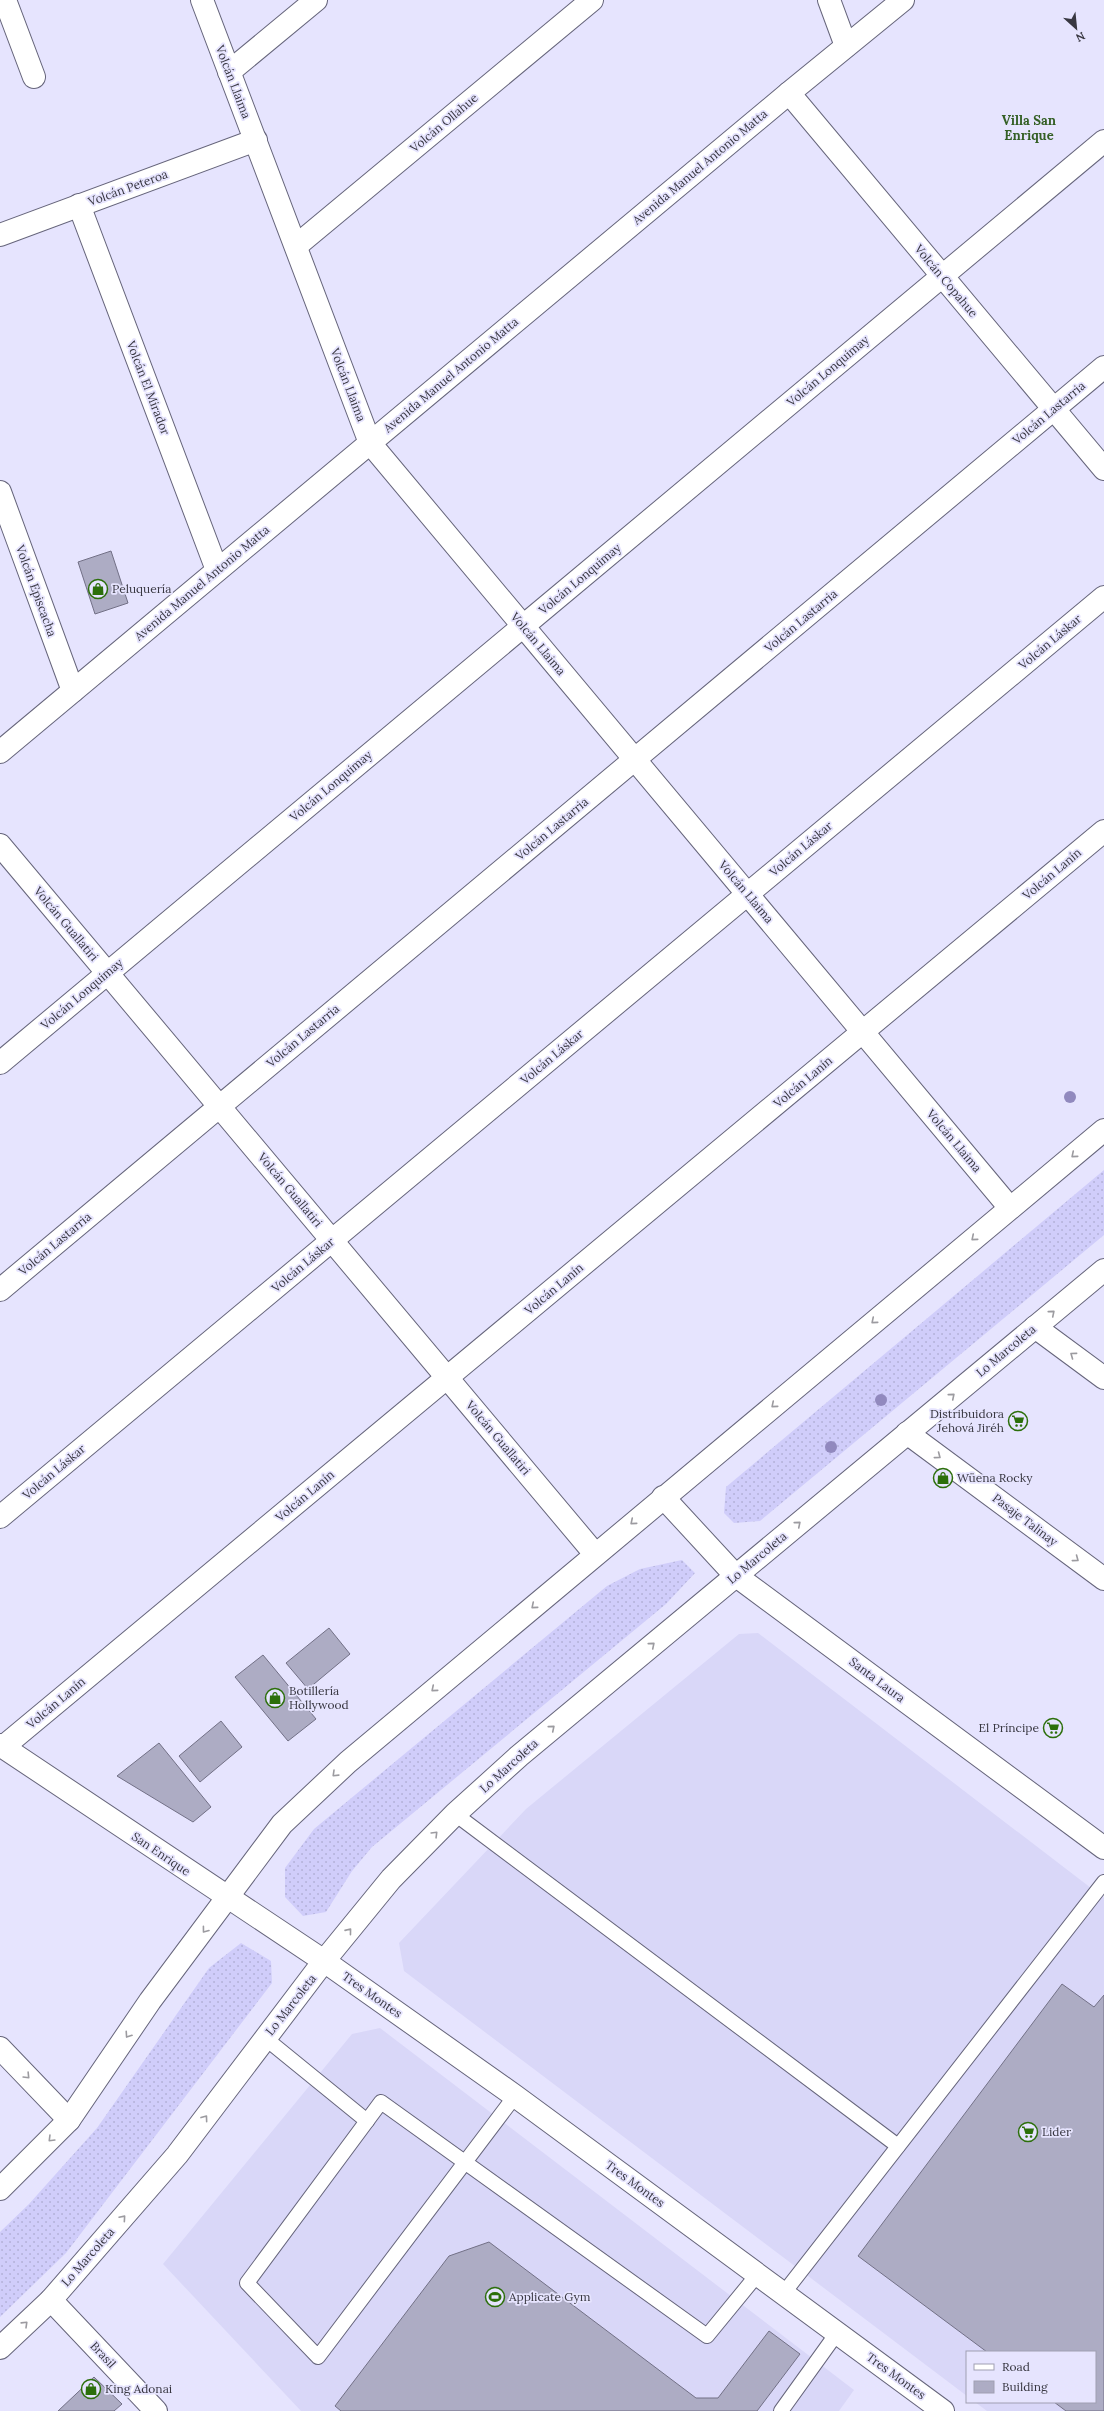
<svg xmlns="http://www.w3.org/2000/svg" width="1104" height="2411" font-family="Lora,serif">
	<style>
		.built { fill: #d9d7f8 }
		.grass { fill: url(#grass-dots) }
		.building { fill: #adacc4; stroke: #727086 }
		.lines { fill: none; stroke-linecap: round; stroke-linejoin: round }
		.service-casing { stroke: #66657b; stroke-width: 16 }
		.minor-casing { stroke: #66657b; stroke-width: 24 }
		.tertiary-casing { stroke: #66657b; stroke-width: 24 }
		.service { stroke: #fff; stroke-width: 14 }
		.minor { stroke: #fff; stroke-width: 22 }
		.tertiary { stroke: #fff; stroke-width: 22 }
		.tree { fill: #9189be }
		.oneway { stroke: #9c9ba0 }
		.labels { text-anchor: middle; stroke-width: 3.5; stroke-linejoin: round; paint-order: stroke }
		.street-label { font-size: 12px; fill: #383741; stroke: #e6e4fe }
		.poi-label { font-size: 12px; fill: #383741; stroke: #e6e4fe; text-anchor: start }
		.neighbourhood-label { font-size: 13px; font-weight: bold; fill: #345f25; stroke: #e6e4fe }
	</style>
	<defs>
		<pattern id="grass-dots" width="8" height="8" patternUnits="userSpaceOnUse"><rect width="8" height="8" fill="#d0cdfa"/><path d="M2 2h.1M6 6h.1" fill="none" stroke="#b3b1d8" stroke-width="1.8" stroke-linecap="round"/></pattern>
	</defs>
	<rect width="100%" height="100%" fill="#e6e4fe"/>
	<g class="built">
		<path d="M758,1633l346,265v513h-117l-12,-9h120v-50h-128v44l-563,-425 -5,-28 127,-134 213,-175z"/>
		<path d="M380,2028l474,362 -15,21h-538l-138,-147 189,-230z"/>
	</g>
	<g class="grass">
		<path d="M1104,1170v65l-344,286 -26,2 -10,-10 2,-26z"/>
		<path d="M682,1560l13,13 -29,31 -294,243 -20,24 -26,41 -23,4 -18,-19v-29l29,-39 293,-243 33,-17z"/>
		<path d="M241,1943l30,18 1,22 -206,270 -66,64v-85l29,-28 68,-76 112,-160z"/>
	</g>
	<g class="building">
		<path d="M111,551l17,52 -33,11 -17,-52z"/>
		<path d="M329,1628l21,26 -42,35 -22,-26z"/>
		<path d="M263,1655l53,64 -28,22 -53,-64z"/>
		<path d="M221,1721l21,26 -42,35 -21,-26z"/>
		<path d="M159,1743l52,64 -18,15 -76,-46z"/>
		<path d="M1062,1984l32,23 10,-12v416h-38l-12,-9h41v-50h-108l-129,-96z"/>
		<path d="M489,2242l207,156h22l51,-67 31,23 -43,57h-416l-6,-5 114,-150z"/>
		<path d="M94,2377l28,27 -8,7h-56z"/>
	</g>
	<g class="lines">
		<defs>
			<g id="service">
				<path d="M455,1814l443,332"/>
				<path d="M265,2038l102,83"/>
				<path d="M515,2096l-197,261 -71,-74 134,-181 326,234 50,-61"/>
				<path d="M783,2294l321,-412"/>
				<path d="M781,2411l56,-78"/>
			</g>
			<g id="minor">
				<path d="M5,0l29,77"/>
				<path d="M202,0l168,443 640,765"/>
				<path d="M829,0l17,46"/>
				<path d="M229,72l87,-72"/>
				<path d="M789,93l315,376"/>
				<path d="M79,205l138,365"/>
				<path d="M0,235l256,-95"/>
				<path d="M296,246l296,-246"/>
				<path d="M0,492l73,199"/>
				<path d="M0,845l595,709"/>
				<path d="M0,1063l1104,-922"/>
				<path d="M0,1290l1104,-923"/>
				<path d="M1035,1327l69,51"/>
				<path d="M907,1433l197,146"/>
				<path d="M0,1517l1104,-920"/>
				<path d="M3,1747l1101,-916"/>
				<path d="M324,1961l191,135 428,315"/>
				<path d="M0,2048l69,72"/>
				<path d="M51,2300l105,111"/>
			</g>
			<g id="tertiary">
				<path d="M0,752l789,-659 114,-93"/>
				<path d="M663,1497l72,78 369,273"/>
				<path d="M0,1745l324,216"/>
				<path d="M0,2189l69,-69 81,-119 132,-177 66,-62 756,-632"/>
				<path d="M0,2348l51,-48 126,-145 147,-194 67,-82 64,-65 64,-58 585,-486"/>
			</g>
		</defs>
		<use href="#service" class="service-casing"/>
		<use href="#minor" class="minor-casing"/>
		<use href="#tertiary" class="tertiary-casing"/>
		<use href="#service" class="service"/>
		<use href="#minor" class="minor"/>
		<use href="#tertiary" class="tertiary"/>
	</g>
	<g class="tree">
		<circle cx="1070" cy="1097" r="6"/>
		<circle cx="881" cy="1400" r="6"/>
		<circle cx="831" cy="1447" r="6"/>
	</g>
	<defs><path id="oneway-chevron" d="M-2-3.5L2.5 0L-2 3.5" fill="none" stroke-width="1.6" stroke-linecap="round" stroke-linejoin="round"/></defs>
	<g class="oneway">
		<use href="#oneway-chevron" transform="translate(1074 1155) rotate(140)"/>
		<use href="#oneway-chevron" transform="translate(974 1238) rotate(140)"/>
		<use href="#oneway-chevron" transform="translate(1052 1313) rotate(-40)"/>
		<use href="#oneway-chevron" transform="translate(874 1321) rotate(140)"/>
		<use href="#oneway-chevron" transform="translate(1073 1355) rotate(-144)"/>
		<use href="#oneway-chevron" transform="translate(952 1396) rotate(-40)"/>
		<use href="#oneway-chevron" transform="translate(774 1405) rotate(140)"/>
		<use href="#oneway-chevron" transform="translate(938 1456) rotate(37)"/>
		<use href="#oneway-chevron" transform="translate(633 1522) rotate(140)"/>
		<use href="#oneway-chevron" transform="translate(798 1524) rotate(-40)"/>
		<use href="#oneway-chevron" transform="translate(1076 1559) rotate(37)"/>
		<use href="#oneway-chevron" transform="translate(534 1606) rotate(140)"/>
		<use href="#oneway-chevron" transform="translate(652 1645) rotate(-40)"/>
		<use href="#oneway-chevron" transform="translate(434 1689) rotate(140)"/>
		<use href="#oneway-chevron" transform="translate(552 1728) rotate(-40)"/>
		<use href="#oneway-chevron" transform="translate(335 1774) rotate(136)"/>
		<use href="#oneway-chevron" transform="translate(435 1834) rotate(-45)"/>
		<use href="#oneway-chevron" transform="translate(205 1930) rotate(127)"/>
		<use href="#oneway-chevron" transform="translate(349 1931) rotate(-51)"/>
		<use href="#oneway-chevron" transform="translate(128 2035) rotate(124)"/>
		<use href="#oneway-chevron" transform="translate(27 2076) rotate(46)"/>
		<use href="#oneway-chevron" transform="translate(205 2118) rotate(-54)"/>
		<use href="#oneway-chevron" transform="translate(51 2139) rotate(135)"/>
		<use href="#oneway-chevron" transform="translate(123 2218) rotate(-49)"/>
		<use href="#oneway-chevron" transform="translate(25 2324) rotate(-44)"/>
	</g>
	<defs>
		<symbol id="shop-ring" viewBox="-11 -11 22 22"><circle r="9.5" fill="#e6e4fe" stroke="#2c6f0b" stroke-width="1.5"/><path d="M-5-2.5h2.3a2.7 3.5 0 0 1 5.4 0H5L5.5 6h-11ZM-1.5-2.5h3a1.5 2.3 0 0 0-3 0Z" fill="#2c6f0b"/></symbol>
		<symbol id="supermarket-ring" viewBox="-11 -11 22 22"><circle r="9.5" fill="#e6e4fe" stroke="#2c6f0b" stroke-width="1.5"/><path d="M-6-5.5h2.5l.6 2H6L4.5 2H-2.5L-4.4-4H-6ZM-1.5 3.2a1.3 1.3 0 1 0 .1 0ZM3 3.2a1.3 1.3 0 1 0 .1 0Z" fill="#2c6f0b"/></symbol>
		<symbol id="stadium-ring" viewBox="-11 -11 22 22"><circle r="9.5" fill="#e6e4fe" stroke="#2c6f0b" stroke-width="1.5"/><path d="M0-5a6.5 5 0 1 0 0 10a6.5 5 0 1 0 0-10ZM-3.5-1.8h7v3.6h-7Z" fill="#2c6f0b"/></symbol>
	</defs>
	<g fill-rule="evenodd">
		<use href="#shop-ring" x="87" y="578" width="22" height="22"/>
		<use href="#supermarket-ring" x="1007" y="1410" width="22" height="22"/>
		<use href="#shop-ring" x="932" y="1467" width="22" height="22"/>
		<use href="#shop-ring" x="264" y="1687" width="22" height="22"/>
		<use href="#supermarket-ring" x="1042" y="1717" width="22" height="22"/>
		<use href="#supermarket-ring" x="1017" y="2121" width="22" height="22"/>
		<use href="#stadium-ring" x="484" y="2286" width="22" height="22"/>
		<use href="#shop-ring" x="80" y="2378" width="22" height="22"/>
	</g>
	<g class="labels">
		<g class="street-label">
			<text transform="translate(233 82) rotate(69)" y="4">Volcán Llaima</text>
			<text transform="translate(444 123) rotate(-40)" y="4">Volcán Ollahue</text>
			<text transform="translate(700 167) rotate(-40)" y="4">Avenida Manuel Antonio Matta</text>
			<text transform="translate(128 188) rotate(-20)" y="4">Volcán Peteroa</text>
			<text transform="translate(946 281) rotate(50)" y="4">Volcán Copahue</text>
			<text transform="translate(828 371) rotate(-40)" y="4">Volcán Lonquimay</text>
			<text transform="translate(451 375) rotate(-40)" y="4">Avenida Manuel Antonio Matta</text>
			<text transform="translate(348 385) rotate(69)" y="4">Volcán Llaima</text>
			<text transform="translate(148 388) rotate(69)" y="4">Volcán El Mirador</text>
			<text transform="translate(1049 413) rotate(-40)" y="4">Volcán Lastarria</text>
			<text transform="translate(580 579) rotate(-40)" y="4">Volcán Lonquimay</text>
			<text transform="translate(202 583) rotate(-40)" y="4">Avenida Manuel Antonio Matta</text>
			<text transform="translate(36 591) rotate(70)" y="4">Volcán Episcacha</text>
			<text transform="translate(801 621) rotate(-40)" y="4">Volcán Lastarria</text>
			<text transform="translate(1050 642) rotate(-40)" y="4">Volcán Láskar</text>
			<text transform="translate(538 644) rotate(50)" y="4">Volcán Llaima</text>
			<text transform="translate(331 786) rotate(-40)" y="4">Volcán Lonquimay</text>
			<text transform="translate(552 829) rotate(-40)" y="4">Volcán Lastarria</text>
			<text transform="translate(801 849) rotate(-40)" y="4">Volcán Láskar</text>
			<text transform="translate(1052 874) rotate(-40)" y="4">Volcán Lanín</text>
			<text transform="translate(746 892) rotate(50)" y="4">Volcán Llaima</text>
			<text transform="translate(66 924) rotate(50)" y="4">Volcán Guallatiri</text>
			<text transform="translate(82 994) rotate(-40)" y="4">Volcán Lonquimay</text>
			<text transform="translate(303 1036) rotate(-40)" y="4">Volcán Lastarria</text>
			<text transform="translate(552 1057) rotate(-40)" y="4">Volcán Láskar</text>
			<text transform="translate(803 1082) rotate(-40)" y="4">Volcán Lanín</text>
			<text transform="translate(954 1141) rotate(50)" y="4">Volcán Llaima</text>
			<text transform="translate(290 1190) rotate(50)" y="4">Volcán Guallatiri</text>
			<text transform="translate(55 1244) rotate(-40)" y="4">Volcán Lastarria</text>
			<text transform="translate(303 1265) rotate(-40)" y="4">Volcán Láskar</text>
			<text transform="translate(554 1289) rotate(-40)" y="4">Volcán Lanín</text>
			<text transform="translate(1006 1351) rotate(-40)" y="4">Lo Marcoleta</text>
			<text transform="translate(498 1438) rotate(50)" y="4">Volcán Guallatiri</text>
			<text transform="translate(54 1472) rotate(-40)" y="4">Volcán Láskar</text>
			<text transform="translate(305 1496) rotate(-40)" y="4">Volcán Lanín</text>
			<text transform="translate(1025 1520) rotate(37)" y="4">Pasaje Talinay</text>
			<text transform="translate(757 1558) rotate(-40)" y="4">Lo Marcoleta</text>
			<text transform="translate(877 1680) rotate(37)" y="4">Santa Laura</text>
			<text transform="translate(56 1703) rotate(-40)" y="4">Volcán Lanín</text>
			<text transform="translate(509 1766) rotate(-42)" y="4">Lo Marcoleta</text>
			<text transform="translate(161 1854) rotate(34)" y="4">San Enrique</text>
			<text transform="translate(372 1995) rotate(35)" y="4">Tres Montes</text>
			<text transform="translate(291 2005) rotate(-52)" y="4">Lo Marcoleta</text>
			<text transform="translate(635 2184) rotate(36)" y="4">Tres Montes</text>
			<text transform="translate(88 2257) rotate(-49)" y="4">Lo Marcoleta</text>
			<text transform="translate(103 2355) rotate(47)" y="4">Brasil</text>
			<text transform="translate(896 2376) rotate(36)" y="4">Tres Montes</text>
		</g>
		<g class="poi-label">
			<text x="112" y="593">Peluquería</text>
			<text x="1004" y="1418" text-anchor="end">Distribuidora<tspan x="1004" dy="14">Jehová Jiréh</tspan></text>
			<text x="957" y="1482">Wüena Rocky</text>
			<text x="289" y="1695">Botillería<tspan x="289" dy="14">Hollywood</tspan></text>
			<text x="1039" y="1732" text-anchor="end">El Príncipe</text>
			<text x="1042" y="2136">Lider</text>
			<text x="509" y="2301">Applicate Gym</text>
			<text x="105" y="2393">King Adonai</text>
		</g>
		<g class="neighbourhood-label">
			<text x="1029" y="125">Villa San<tspan x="1029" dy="15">Enrique</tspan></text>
		</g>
	</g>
	<rect x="966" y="2351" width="130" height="52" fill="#e6e4fe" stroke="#a09fb2"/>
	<rect x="974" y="2364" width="20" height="6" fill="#ffffff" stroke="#a09fb2"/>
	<text x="1002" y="2371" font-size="12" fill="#383741">Road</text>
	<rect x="974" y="2381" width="20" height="12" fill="#adacc4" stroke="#a09fb2"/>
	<text x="1002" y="2391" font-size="12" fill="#383741">Building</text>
	<g transform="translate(1076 28) rotate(153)" stroke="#e6e4fe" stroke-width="3" paint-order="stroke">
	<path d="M0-3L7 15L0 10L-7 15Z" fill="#383741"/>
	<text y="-6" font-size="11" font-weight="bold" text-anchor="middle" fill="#383741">N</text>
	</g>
</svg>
